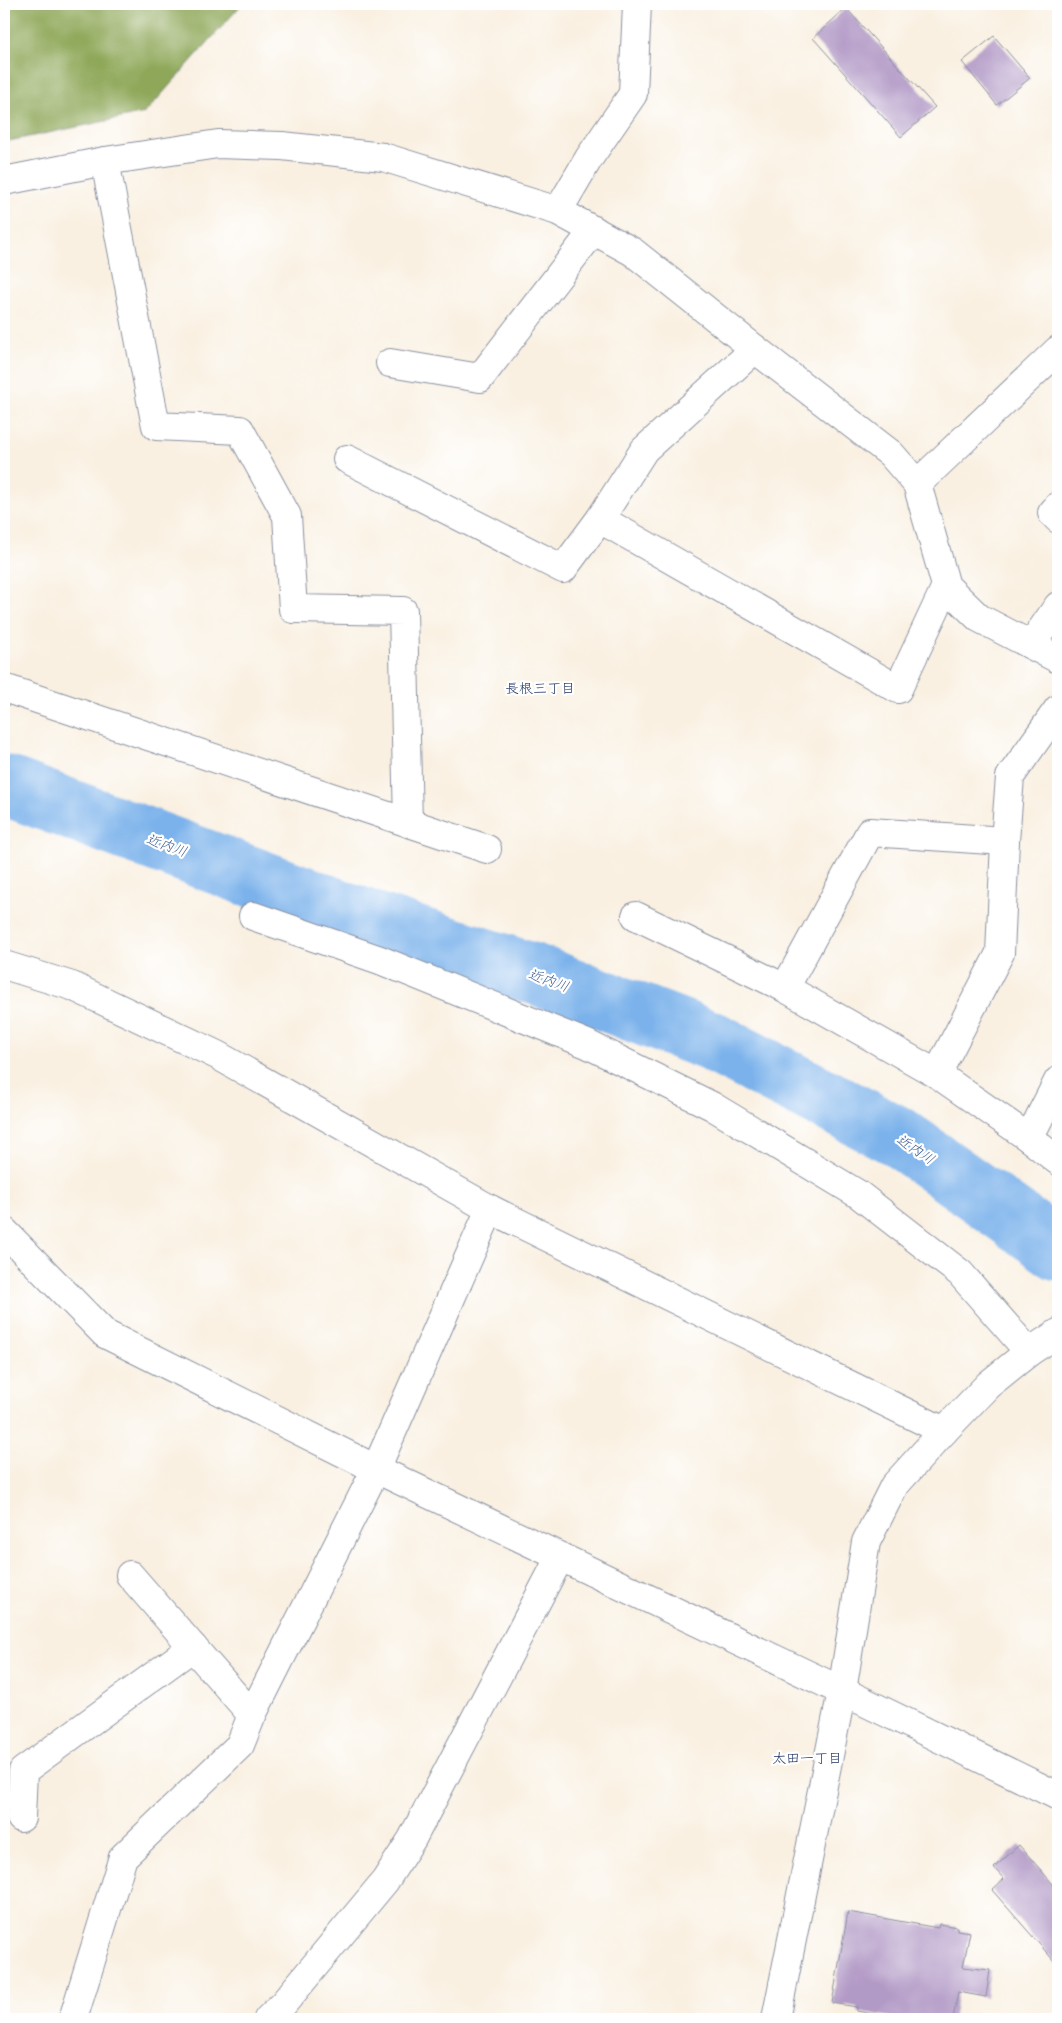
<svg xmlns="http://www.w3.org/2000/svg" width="1062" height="2023" font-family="Delius,'Klee One',sans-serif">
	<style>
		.forest { fill: #8ea759; stroke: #546b5c }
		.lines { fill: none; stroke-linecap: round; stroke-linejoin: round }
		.river { stroke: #7cb2eb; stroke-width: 61 }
		.building { fill: #b29ac6 }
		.minor-casing { stroke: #8a90a0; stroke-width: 30 }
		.minor { stroke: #fff; stroke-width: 28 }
		.labels { text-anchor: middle; stroke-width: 4.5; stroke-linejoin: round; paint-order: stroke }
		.neighbourhood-label { font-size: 14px; fill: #1b2f5e; stroke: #fff }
		.water-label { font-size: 14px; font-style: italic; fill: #3d5d8f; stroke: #fff }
	</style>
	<rect width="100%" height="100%" fill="#fff"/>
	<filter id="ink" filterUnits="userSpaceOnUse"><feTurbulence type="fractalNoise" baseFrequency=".02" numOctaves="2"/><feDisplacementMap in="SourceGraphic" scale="10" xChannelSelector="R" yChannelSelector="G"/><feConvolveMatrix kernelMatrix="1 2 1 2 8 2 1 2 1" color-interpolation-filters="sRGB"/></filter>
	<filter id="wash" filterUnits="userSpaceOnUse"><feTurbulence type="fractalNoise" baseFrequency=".0096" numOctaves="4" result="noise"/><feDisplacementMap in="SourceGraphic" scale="20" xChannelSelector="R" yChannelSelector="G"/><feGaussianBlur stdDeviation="1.12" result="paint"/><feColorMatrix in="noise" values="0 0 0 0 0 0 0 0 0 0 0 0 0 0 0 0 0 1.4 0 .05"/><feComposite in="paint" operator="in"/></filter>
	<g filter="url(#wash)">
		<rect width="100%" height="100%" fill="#f9f0e1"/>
		<path class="forest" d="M4,4h238l-97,109 -141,29z"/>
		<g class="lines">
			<path class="river" d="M4,785l377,140 159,51 171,65 188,96 159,113"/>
		</g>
		<g id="blocks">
			<g class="building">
				<path d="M846,8l89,99 -34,30 -88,-99z"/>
				<path d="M994,36l36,42 -33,27 -35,-43z"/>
				<path d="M1019,1845l39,45v70l-3,2 -63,-72 12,-11 -10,-11z"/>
				<path d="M848,1912l90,16 1,-4 18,3v3l13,2 -7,35 27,3 -4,27 -28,-5 -5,27h-53l-43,-8v-4l-25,-4z"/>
			</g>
		</g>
	</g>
	<g filter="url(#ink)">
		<use href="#blocks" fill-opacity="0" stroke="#8a90a0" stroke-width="1"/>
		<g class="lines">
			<defs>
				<g id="minor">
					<path d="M105,161l51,265 84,4 47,86 6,93 110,2 5,212"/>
					<path d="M4,181l101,-20 113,-17 64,2 101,11 175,54 75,41 122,97 136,105 26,30 29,102 33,32 79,41"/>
					<path d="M558,211l31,-53 44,-64 4,-90"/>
					<path d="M390,363l90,15 114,-148"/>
					<path d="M347,459l216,110 37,-50 44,-69 111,-101"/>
					<path d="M917,484l141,-134"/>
					<path d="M1058,506l-6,7 6,6"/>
					<path d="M600,519l298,170 48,-103"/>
					<path d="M1031,645l27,-39"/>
					<path d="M4,688l483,161"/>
					<path d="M253,916l127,44 207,84 125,62 146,88 102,79 69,79"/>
					<path d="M636,916l149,72 152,86 92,64 29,23"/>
					<path d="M4,965l68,21 145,69 273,154 -114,260 -124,246 -12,30 -117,112 -50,162"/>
					<path d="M785,988l85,-156 135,9"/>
					<path d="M937,1074l63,-121 5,-112 5,-64 48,-68"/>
					<path d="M1029,1138l29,-57"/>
					<path d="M490,1209l454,222"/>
					<path d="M4,1231l101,103 271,135 466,222 216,105"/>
					<path d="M130,1575l122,140"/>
					<path d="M21,1818l2,-47 170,-124"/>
					<path d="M268,2019l15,-15 102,-123 27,-42 148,-282"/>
					<path d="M776,2019l66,-328 24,-149 28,-56 50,-55 44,-46 41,-33 29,-19"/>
				</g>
			</defs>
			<use href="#minor" class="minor-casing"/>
			<use href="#minor" class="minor"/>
		</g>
	</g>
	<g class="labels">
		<g class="neighbourhood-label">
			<text x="540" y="693">長根三丁目</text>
			<text x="807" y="1763">太田一丁目</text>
		</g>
		<g class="water-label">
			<text transform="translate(167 845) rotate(20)" y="5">近内川</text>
			<text transform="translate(549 980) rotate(20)" y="5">近内川</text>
			<text transform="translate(916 1149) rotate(34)" y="5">近内川</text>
		</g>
	</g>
	<rect width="1062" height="2023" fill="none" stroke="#fff" stroke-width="20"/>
</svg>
